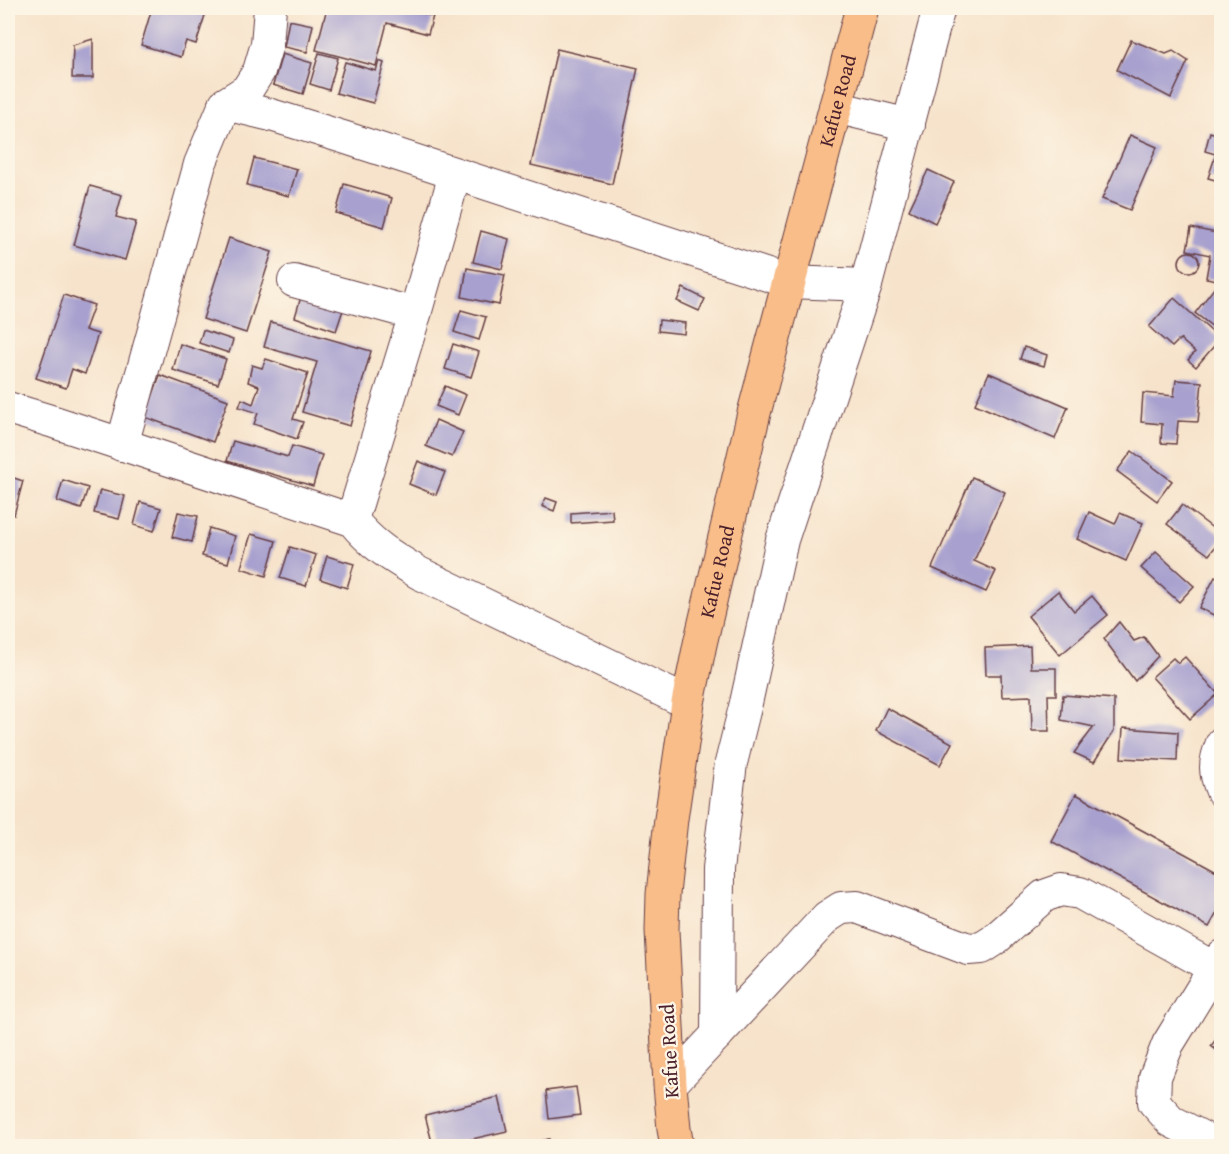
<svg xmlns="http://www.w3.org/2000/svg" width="1229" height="1154" font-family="'Gentium Book Plus',serif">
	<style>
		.building { fill: #a8a1cf }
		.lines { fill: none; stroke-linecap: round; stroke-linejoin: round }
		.minor-casing { stroke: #643c43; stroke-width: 34 }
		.highway-casing { stroke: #643c43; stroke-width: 35 }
		.minor { stroke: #fff; stroke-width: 32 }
		.highway { stroke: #f8bd89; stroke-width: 33 }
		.labels { text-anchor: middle; stroke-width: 4.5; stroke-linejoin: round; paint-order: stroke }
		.street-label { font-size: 20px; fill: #4a1f2b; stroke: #fcf5e5 }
	</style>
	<rect width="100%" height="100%" fill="#fcf5e5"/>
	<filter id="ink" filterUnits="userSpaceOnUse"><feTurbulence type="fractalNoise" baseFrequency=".0167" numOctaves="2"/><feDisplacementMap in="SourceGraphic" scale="12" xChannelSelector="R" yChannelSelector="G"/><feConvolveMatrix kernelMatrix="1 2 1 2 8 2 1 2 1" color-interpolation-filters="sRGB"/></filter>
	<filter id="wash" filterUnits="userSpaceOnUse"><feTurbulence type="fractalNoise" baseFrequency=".008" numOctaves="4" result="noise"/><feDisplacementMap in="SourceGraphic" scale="24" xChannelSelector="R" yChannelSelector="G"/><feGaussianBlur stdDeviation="1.35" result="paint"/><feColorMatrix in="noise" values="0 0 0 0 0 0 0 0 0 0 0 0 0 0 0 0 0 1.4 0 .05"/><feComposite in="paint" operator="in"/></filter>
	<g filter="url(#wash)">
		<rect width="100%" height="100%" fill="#f7e3cb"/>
		<g id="blocks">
			<g class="building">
				<path d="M152,8h46l-1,1 9,3 -10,32 -10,-3 -5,16 -40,-12z"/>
				<path d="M327,8h75l31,8 -5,18 -41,-11 -11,43 -60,-16z"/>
				<path d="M289,20l24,5 -6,27 -23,-5z"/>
				<path d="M93,39v39h-21l1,-33z"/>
				<path d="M1131,40l35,14 7,-3 15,10 -17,37 -54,-28z"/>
				<path d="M557,49l81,19 -26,116 -81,-19z"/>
				<path d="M319,53l19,5 -9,32 -19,-6z"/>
				<path d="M282,54l30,9 -9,31 -30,-9z"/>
				<path d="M379,61l5,2 -11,40 -37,-10 9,-31 31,9z"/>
				<path d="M1210,132l12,4v20l-17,-5z"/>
				<path d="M1130,135l27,12 -27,63 -28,-11z"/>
				<path d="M1215,157l7,2v23l-14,-4z"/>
				<path d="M254,158l43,11 -8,27 -42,-11z"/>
				<path d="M928,170l26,12 -19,41 -26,-13z"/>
				<path d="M344,184l48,14 -8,29 -48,-14z"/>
				<path d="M90,186l32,9 -6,22 20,5 -11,38 -51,-15z"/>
				<path d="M1191,228l31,6v47l-16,-3 4,-23 -23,-5z"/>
				<path d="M481,231l28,8 -7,30 -29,-7z"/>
				<path d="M229,238l43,14 -26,81 -43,-14z"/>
				<circle cx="1189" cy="262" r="10"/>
				<path d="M467,268l38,7 -6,30 -37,-8z"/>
				<path d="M1215,287l7,6v41l-27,-21z"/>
				<path d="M683,288l22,11 -6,12 -22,-10z"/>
				<path d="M303,290l42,14 -9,27 -41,-14z"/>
				<path d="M64,295l30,10 -9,25 13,4 -13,40 -13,-5 -6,19 -30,-10z"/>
				<path d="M1174,298l46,41 -24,28 -8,-7 7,-8 -15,-13 -8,8 -23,-20z"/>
				<path d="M461,310l25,7 -7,23 -25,-8z"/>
				<path d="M659,320l26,3 -1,11 -26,-3z"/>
				<path d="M271,322l100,29 -21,75 -48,-14 15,-50 -53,-15z"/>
				<path d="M203,330l30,10 -4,13 -30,-10z"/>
				<path d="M180,344l46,15 -8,25 -45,-14z"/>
				<path d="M453,344l26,8 -8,25 -26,-8z"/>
				<path d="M1024,347l23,8 -3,11 -24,-7z"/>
				<path d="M266,359l42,14 -15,46 10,3 -6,17 -43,-15 4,-11 -19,-6 3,-8 11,5 6,-18 -11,-4 4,-17 10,3z"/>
				<path d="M989,373l79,34 -13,32 -80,-35z"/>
				<path d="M160,375l68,25 -15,42 -68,-25z"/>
				<path d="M1176,380l26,2 -4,40 -20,-1 -2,23 -15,-1 1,-19 -21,-2 2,-29 31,3z"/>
				<path d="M445,386l21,9 -8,20 -22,-9z"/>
				<path d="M436,420l27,12 -11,25 -26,-11z"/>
				<path d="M233,441l55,16 4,-11 30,9 -9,31 -86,-25z"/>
				<path d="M1132,451l40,30 -15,20 -40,-30z"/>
				<path d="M418,461l27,11 -9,23 -27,-11z"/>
				<path d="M8,476l15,5 -9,34 -6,-2z"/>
				<path d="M972,477l33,15 -31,69 22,10 -10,21 -54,-24z"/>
				<path d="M63,480l25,8 -7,21 -24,-8z"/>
				<path d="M100,490l25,6 -6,23 -25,-6z"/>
				<path d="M546,498l11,4 -3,9 -12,-5z"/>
				<path d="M140,502l21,6 -7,23 -20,-6z"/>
				<path d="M1182,505l40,30v3l-13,17 -42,-31z"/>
				<path d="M612,510l1,10 -42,3v-10z"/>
				<path d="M178,512l20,4 -6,26 -20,-5z"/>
				<path d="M1089,512l26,12 5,-11 23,10 -17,38 -49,-22z"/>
				<path d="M209,528l26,8 -7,27 -26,-7z"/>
				<path d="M251,534l25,7 -10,35 -25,-8z"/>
				<path d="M290,547l26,8 -10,31 -26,-8z"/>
				<path d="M1156,552l38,34 -15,16 -38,-34z"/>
				<path d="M327,556l27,8 -7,24 -27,-9z"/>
				<path d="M1215,577l7,4v38l-23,-11z"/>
				<path d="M1058,591l16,20 18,-15 16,19 -48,40 -32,-39z"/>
				<path d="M1119,622l15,19 10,-4 14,19 -23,25 -31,-42z"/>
				<path d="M1030,646l1,22h25v27h-8l1,36h-17l-1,-35 -29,1 -1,-22h-15l-1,-27z"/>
				<path d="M1185,657l33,37 -28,25 -38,-42 21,-19 5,5z"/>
				<path d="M1063,695l51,4v32l-20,31 -20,-9 20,-26 -33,-7z"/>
				<path d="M887,708l65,35 -12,22 -64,-34z"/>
				<path d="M1123,728l55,4 -1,29 -56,-3z"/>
				<path d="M1076,794l146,80v30l-13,23 -158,-86z"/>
				<path d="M1222,1031v23l-11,-8z"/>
				<path d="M576,1087l4,28 -31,4 -3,-28z"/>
				<path d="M499,1097l8,34 -65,15h-9l-8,-31z"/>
				<path d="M549,1139l2,7h-17l-1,-3z"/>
			</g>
		</g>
	</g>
	<g filter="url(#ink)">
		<use href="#blocks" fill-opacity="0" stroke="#643c43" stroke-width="1.5"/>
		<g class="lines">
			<defs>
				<g id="minor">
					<path d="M225,104l46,11 75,23 443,144 77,3 -84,255 -36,163 -15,60 -13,106 -1,166"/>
					<path d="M835,107l74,18"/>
					<path d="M294,281l121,33"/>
					<path d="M866,285l73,-277"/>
					<path d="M8,408l46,14 298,98c20,25 39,36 67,53l269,130"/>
					<path d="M122,445l78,-281 25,-60 22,-14 12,-19 8,-27 3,-36"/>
					<path d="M352,520l63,-206 40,-140"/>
					<path d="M1222,743c-8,20 -8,29 0,48"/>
					<path d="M670,1085l157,-168 14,-9 16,-1 111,42 14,-1 11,-7 51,-45 17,-6 19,3 134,75"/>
					<path d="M1219,1146l-48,-25 -17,-19 1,-25 13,-33 54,-88"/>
				</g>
				<g id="highway">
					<path id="s1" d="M677,1146l-3,-17 -4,-44 -8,-155 1,-36 8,-75 17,-116 12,-59 54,-231 108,-405"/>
				</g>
			</defs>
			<use href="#minor" class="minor-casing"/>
			<use href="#highway" class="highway-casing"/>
			<use href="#minor" class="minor"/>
			<use href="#highway" class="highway"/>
		</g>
	</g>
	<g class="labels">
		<g class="street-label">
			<text dy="7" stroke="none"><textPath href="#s1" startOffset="1066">Kafue Road</textPath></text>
			<text dy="7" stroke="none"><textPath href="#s1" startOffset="580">Kafue Road</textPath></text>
			<text transform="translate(669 1051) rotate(-93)" y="7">Kafue Road</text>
		</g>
	</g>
	<rect width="1229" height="1154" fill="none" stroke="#fcf5e5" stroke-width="30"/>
</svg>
